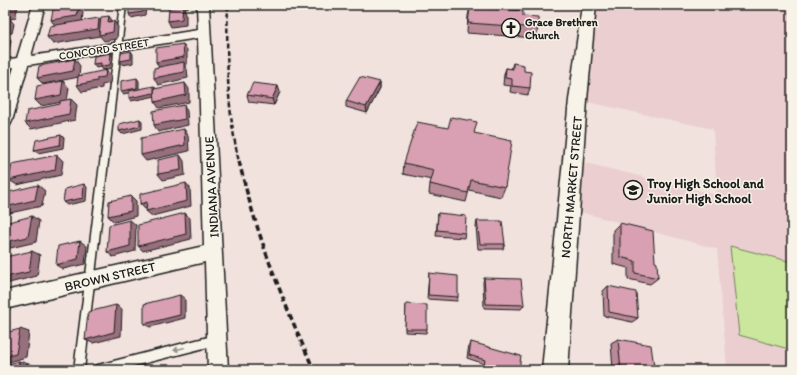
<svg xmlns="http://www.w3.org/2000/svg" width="797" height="375" font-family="Itim,sans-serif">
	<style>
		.built { fill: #eaced0 }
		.green { fill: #cbe69d; stroke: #74815c }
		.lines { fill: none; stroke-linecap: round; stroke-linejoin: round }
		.service-casing { stroke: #1c1c1c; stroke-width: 3 }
		.minor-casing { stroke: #1c1c1c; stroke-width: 3 }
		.tertiary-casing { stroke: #1c1c1c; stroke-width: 3 }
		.service { fill: #f7f3e8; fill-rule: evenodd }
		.minor { fill: #f7f3e8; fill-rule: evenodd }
		.tertiary { fill: #f7f3e8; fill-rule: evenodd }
		.rail-far1 { stroke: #1c1c1c; stroke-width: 2.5; stroke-dasharray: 5 2.5; stroke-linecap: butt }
		.rail { stroke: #1c1c1c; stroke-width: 3.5; stroke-dasharray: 6 3.5; stroke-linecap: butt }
		.wall { fill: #ba8a99; stroke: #1c1c1c }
		.shaded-wall { fill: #97707d; stroke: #1c1c1c }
		.building { fill: #d8a0b2; stroke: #1c1c1c }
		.oneway { fill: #94928c }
		.labels { text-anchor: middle; stroke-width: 3; stroke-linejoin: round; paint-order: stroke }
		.far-poi-label { font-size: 11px; font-weight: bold; fill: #1c1c1c; stroke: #f7f3e8; text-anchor: start }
		.far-street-label { font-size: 11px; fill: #1c1c1c; stroke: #f7f3e8 }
		.poi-label { font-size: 13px; font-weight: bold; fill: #1c1c1c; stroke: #f7f3e8; text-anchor: start }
		.street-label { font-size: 13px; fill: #1c1c1c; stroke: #f7f3e8 }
	</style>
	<rect width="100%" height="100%" fill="#f1e2dd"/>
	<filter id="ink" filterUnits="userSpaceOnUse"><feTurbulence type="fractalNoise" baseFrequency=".025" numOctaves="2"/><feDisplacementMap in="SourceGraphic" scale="8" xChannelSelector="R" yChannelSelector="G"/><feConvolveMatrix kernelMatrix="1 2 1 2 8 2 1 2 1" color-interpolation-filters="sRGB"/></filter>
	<g filter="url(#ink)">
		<path class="built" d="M589,5h203v365h-52l-13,-4 -10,-117 -148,-40 4,-49 144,35 -4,-66 -135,-29z"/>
		<g class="green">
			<path d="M232,5h357l-357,1z"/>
			<path d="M730,246l62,16v88l-53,-15z"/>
		</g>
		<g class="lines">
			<defs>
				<g id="service">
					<path d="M120,5h6l-42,365h-10z"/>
					<path d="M216,335l3,2 2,3 -2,3 -3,2 -98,25h-25l1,-4 4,-1z"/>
				</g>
				<path id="minor" d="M33,5h12l-14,51 167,-26 -1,-25h12l19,365h-20l-3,-108 -200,47v-18l199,-45 -6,-208 -170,27 -16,56 -2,4 -5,1v-29l9,-30 -9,1v-8l12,-2z"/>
				<path id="tertiary" d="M582,5h14l-9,95 -19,270h-26l27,-270z"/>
			</defs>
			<use href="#service" class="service-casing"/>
			<use href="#minor" class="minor-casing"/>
			<use href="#tertiary" class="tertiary-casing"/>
			<use href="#service" class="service"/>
			<use href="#minor" class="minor"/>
			<use href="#tertiary" class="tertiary"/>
			<path class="rail-far1" d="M228,5c-2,53 -1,105 11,157"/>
			<path class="rail" d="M239,161c17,73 44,141 75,209"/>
		</g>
		<g class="wall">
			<path d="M470,7l53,9 15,12 -2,10 -69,-5 1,-17z"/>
			<path d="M513,63l11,8 6,17 -2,7 -18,-3 1,-6 -8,-1 1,-11 2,-6 5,1z"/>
			<path d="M380,82v6l-13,25 -21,-6v-6z"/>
			<path d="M280,92l-6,13 -25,-3 -2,-7z"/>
			<path d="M474,133l31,54 -4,10 -32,-7 -3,12 -37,-8 1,-10 2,-4 -29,-6 1,-11z"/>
			<path d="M438,213l27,20 -1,5 -28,-2z"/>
			<path d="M477,221l28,23 -2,5h-25l-2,-23z"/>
			<path d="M620,223l35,39 3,16 -8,6 -22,-5v-11l-15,-4v-34z"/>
			<path d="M429,273l29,24 -1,4 -30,-2z"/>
			<path d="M484,278l40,27 -3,4 -37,-1 -1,-26z"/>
			<path d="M608,286l30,32 -6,4 -28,-6 -1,-25z"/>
			<path d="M406,304l21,25 -1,4 -21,-1z"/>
			<path d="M618,339l36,28 17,3h-58l-2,-27z"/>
			<path d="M471,342l48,28h-38l1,-7 -15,-5 2,-13z"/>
		</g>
		<g class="shaded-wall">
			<path d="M11,5h7v1l-3,12 -5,1 4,5 -2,9 -6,1 5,6 -2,11 -4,1v-40z"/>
			<path d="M55,5h30l-1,2 -3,1 2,4 -1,11 -26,4 -5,-7 9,-9z"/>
			<path d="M144,5h1l1,2 -1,8 -14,3 -2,-4z"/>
			<path d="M168,5h21v2l-5,1 2,5v12l-15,2 -3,-6 3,-11z"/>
			<path d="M109,16l4,6h-5z"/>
			<path d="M99,18l4,7 11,-4 4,6 -1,12 -13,2 -4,-5 -47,8 -6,-7z"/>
			<path d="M183,44l4,6v14h-3l3,5 1,9 -30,7 -4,-7 6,-9 -4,-7z"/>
			<path d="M131,51l2,3v9l-10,2 -3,-4z"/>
			<path d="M111,53l2,4 -1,11 -9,2 -2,-3 -5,1 -3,-4z"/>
			<path d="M75,59l5,7 -1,11 -36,7 -6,-6z"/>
			<path d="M106,70l5,7 -1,6 -8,2v3l-20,4 -5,-7 20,-7z"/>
			<path d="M137,78l2,3v10l-16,3 -2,-3z"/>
			<path d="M63,81l6,7 -2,13 -26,5 -6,-6z"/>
			<path d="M380,82v6l-13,25 -1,-6z"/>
			<path d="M185,83l4,6v13l-30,6 -4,-6z"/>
			<path d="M154,86l3,4 -1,6 -25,5 -2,-3z"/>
			<path d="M278,86l2,6 -6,13 -2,-6z"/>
			<path d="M71,99l6,6 -2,15 -44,9 -6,-6z"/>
			<path d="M184,105l3,6 1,14 -30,7 -4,-7z"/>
			<path d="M140,119l2,3v7l-20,5 -3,-3z"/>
			<path d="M184,129l4,6 1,16 -43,10 -5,-6z"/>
			<path d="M61,135l3,3 -1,10 -25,5 -4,-3z"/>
			<path d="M57,155l6,6 -2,14 -44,10 -8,-5z"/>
			<path d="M180,155l4,6 1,14 -22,5 -5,-6z"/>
			<path d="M186,183l4,5 1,18 -39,10 -6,-5z"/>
			<path d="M84,184l3,3 -1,14 -19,4 -4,-3z"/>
			<path d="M38,185l7,6 -3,15 -32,7 -5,-3v-3z"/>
			<path d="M131,196l5,5v15l-22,6 -6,-6z"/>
			<path d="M147,202l5,5 -7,2 -5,-5z"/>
			<path d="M185,213l5,5 1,21 -48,12 -5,-5z"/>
			<path d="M32,216l7,5 -3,21 -30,7h-1v-7z"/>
			<path d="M130,220l6,5 -1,26 -22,6 -6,-5z"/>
			<path d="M80,241l7,5 -2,18 -22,5 -7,-4z"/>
			<path d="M32,251l8,4 -3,21 -32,8v-7z"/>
			<path d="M180,295l5,4v19l-35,9 -6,-3z"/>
			<path d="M116,305l6,4 -1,27 -28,7 -8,-3z"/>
			<path d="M20,329l9,3 -3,25 -21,6v-6z"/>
			<path d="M19,361l13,4v5h-14z"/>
		</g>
		<g class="building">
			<path d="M5,5h6l-1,6 -5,1z"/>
			<path d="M79,5l-2,11 -26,4 2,-10z"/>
			<path d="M136,5h8l-1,7 -14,2v-8z"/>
			<path d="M183,6l-1,13 -14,2 1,-13z"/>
			<path d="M470,7l53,4v5l15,1v11l-70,-5z"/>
			<path d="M109,16l-1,6 6,-1 -1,11 -14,3 2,-18z"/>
			<path d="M5,17h3l-2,9h-1z"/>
			<path d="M99,18l-1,11 -51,8 3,-11z"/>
			<path d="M183,44l1,13 -28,5v-14z"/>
			<path d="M131,51v8l-11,2 1,-8z"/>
			<path d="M111,53l-1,12 -9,1v-3l-8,1 1,-8z"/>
			<path d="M75,59l-2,12 -36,7 2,-12z"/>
			<path d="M184,62v10l-30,6v-10z"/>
			<path d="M513,63l11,2v6l7,1 -1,16 -18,-2v-7l-7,-1 1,-10 7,1z"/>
			<path d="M106,70l-1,7 -8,1v3l-20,4 1,-9z"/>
			<path d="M360,77l20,5 -14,25 -20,-6z"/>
			<path d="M137,78v10l-16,3v-10z"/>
			<path d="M63,81l-2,14 -26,5 2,-14z"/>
			<path d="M185,83l1,12 -31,7 -1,-13z"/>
			<path d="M253,83l25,3 -6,13 -25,-4z"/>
			<path d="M154,86v7l-25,5v-7z"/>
			<path d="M71,99l-2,15 -44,9 2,-12 33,-7v-3z"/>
			<path d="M184,105l1,14 -31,6 -1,-14z"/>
			<path d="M451,117l26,5 -3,11 38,8 -7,46 -34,-7 -3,13 -38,-9 4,-14 -30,-7 13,-41 31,6z"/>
			<path d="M140,119v7l-21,5v-7z"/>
			<path d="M184,129l1,16 -44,10v-17z"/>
			<path d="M61,135l-1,10 -26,5 2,-10z"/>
			<path d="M57,155l-2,15 -46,10 3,-16z"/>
			<path d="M180,155l1,15 -23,4v-14z"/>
			<path d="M186,183l1,18 -41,10 1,-9 -7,2v-10z"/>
			<path d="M84,184l-1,14 -20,4 2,-13z"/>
			<path d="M38,185l-3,15 -30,7v-14z"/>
			<path d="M131,196v15l-23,5 1,-15z"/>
			<path d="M185,213l1,21 -48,12v-21z"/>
			<path d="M438,213l28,3 -1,17 -28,-3z"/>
			<path d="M32,216l-4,21 -23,5v-19z"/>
			<path d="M130,220v26l-23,6 2,-27z"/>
			<path d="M477,221h25l3,23h-25z"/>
			<path d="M620,223l33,8 2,31 2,1 1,15 -23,-5v-12l-15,-4z"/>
			<path d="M80,241l-2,18 -22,6 2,-19z"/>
			<path d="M32,251l-3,21 -24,5v-20z"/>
			<path d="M429,273l29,3v21l-30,-2z"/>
			<path d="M484,278l37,1 3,26 -38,-1z"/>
			<path d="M608,286l28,6 2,26 -29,-6z"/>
			<path d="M180,295v20l-36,9v-20z"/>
			<path d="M406,304l21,1v24h-22z"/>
			<path d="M116,305l-2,27 -29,8 3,-28z"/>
			<path d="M20,329l-4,25 -11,3v-24z"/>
			<path d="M618,339l33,6 3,22 17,3h-50z"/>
			<path d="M471,342l50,14 -2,14h-36l2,-10 -16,-5z"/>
			<path d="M19,361l-1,9h-13v-5z"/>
		</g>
		<defs><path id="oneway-solid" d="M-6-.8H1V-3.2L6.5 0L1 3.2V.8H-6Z"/></defs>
		<use class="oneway" href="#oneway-solid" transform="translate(179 349) rotate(166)"/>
	</g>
	<defs>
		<symbol id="church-ring" viewBox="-11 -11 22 22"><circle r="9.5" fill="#f7f3e8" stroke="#1c1c1c" stroke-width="1.5"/><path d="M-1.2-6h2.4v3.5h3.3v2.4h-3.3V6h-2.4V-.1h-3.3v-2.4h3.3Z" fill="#1c1c1c"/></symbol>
		<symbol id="school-ring" viewBox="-11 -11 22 22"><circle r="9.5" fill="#f7f3e8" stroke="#1c1c1c" stroke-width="1.5"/><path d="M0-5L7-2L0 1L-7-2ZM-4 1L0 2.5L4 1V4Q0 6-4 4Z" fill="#1c1c1c"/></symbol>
	</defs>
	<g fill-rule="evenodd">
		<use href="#church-ring" x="500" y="17" width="22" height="22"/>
		<use href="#school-ring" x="622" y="179" width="22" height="22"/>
	</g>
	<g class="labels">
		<g class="far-poi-label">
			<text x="525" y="26">Grace Brethren<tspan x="525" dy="13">Church</tspan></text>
		</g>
		<g class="far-street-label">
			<text transform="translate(104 49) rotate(-9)" y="4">CONCORD STREET</text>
		</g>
		<g class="poi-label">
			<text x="647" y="188">Troy High School and<tspan x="647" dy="15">Junior High School</tspan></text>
		</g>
		<g class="street-label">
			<text transform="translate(211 187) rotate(-93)" y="5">INDIANA AVENUE</text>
			<text transform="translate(571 187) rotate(-85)" y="5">NORTH MARKET STREET</text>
			<text transform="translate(110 276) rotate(-13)" y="5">BROWN STREET</text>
		</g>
	</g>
	<rect width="797" height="375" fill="none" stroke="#f7f3e8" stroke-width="20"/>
	<rect x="10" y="10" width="777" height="355" fill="none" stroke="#1c1c1c" stroke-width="1.5" filter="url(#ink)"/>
</svg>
